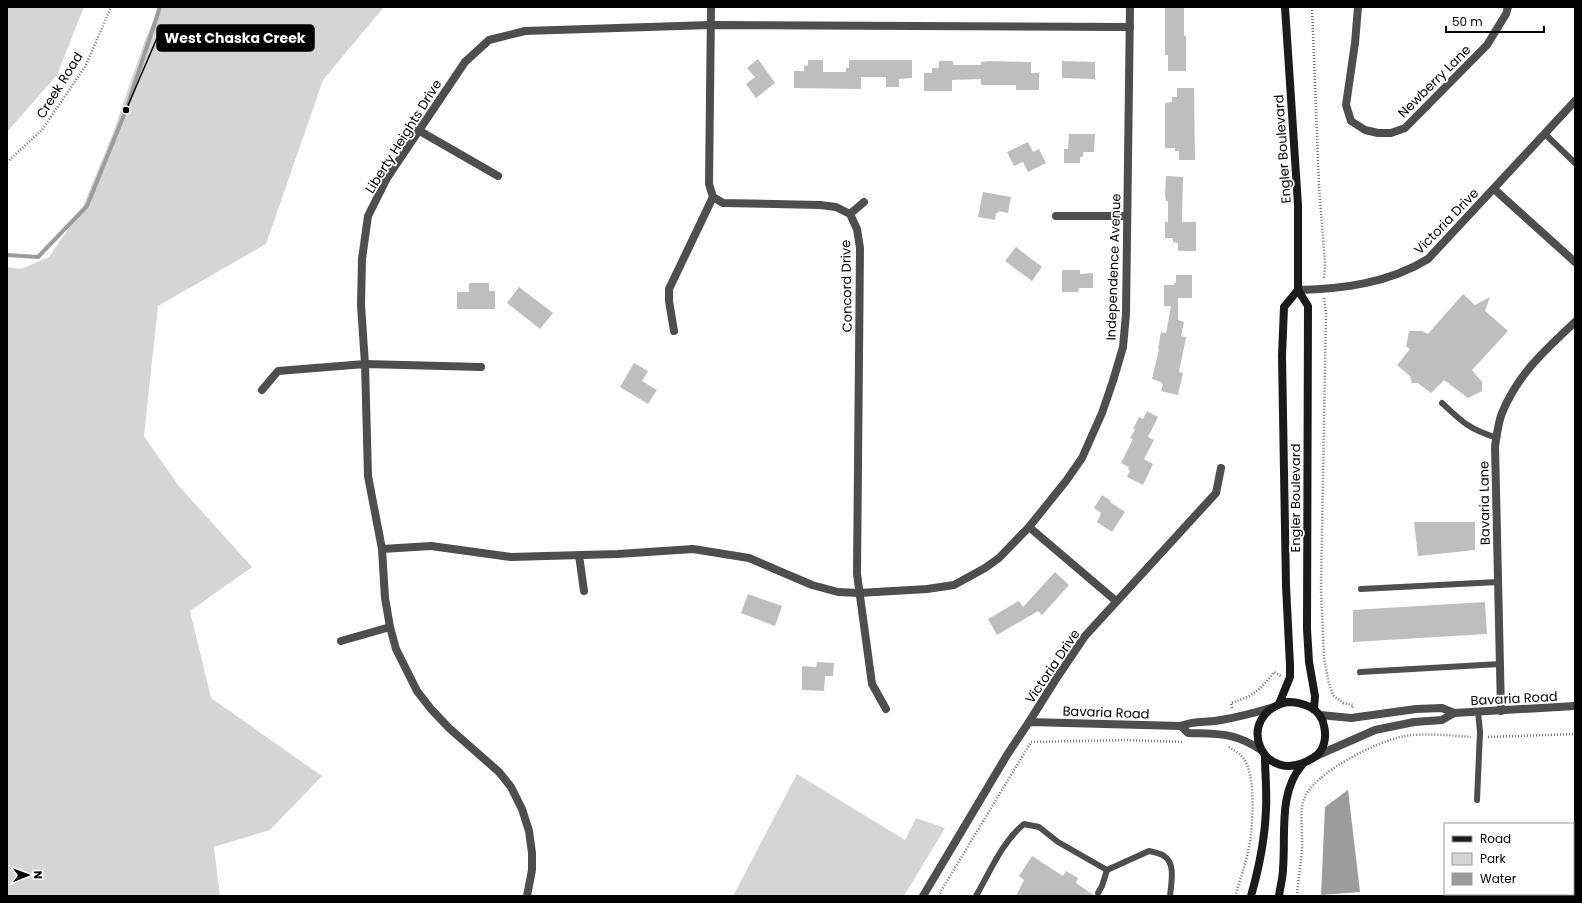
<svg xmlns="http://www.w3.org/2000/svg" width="1582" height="903" font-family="Poppins,sans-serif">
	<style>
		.green { fill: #d5d5d5 }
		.water { fill: #9c9c9c }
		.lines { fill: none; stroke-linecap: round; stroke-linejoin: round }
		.stream { stroke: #9c9c9c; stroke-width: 4 }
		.building { fill: #bebebe }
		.path { stroke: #707070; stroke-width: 2.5; stroke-dasharray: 1 2; stroke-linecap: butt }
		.service { stroke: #4e4e4e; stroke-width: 6 }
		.minor { stroke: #4e4e4e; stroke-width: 8 }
		.tertiary { stroke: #4e4e4e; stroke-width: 8 }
		.secondary { stroke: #1b1b1b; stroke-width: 8 }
		.labels { text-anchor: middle; stroke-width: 3.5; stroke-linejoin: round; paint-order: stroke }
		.street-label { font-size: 13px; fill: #000; stroke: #fff }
		.leader { fill: none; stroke: #000; stroke-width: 1.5 }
		.callout-dot { fill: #000; stroke: #fff; stroke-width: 1.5 }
		.callout { fill: #000; stroke: #000; stroke-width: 1.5 }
		.callout-label { font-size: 14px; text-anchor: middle; font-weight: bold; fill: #fff }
	</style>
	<rect width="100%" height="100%" fill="#fff"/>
	<g class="green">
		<path d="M7,7h77l-27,68 -50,57z"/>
		<path d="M160,7h224l-61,73 -57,164 -108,62 -14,130 34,49 74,82 -62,44 21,87 111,78 -52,54 -56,17 6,49h-213v-629l14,2 28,-12 33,-48 31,-76 32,-93z"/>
		<path d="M797,774l108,66 11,-22 29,10 -41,68h-171z"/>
	</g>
	<path class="water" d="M1348,790l12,102 -39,3 4,-88z"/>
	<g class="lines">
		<path class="stream" d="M7,255l31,2 49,-51 39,-96 34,-103"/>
	</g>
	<g class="building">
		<path d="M1165,7h19v29h2v35h-18v-16h-3z"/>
		<path d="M758,59l17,24 -19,15 -10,-14 9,-7 -8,-9z"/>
		<path d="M808,60h15v12h23v-4h3v-8h63v18l-13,1v8h-13v-10h-25v12l-67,-1v-17h10v-5l4,-1z"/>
		<path d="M939,61h14v4h28v-3l8,-1 42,1v11h8v17h-23v-5h-35v-6l-29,1v11h-28v-18h8v-5h7z"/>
		<path d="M1062,61l33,1v17l-33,-1z"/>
		<path d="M1177,88h17l1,72h-16v-9h-4v-3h-10v-45l7,-1v-5h5z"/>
		<path d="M1069,134h26l-1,18h-11v5h-3v6h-16v-14h4z"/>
		<path d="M1028,142l5,10 6,-3 7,14 -18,9 -5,-10 -9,4 -7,-14z"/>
		<path d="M1166,176l17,1 -1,45h14v29h-18v-8l-5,-1v-4h-8v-16h3v-21h-2l-1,-6z"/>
		<path d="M983,192l28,5 -3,16 -9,-2 -1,2h-2l-1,7 -17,-3z"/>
		<path d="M1016,247l26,20 -10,14 -27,-20z"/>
		<path d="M1062,270h18v4l13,-1v15h-14l-1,4h-16z"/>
		<path d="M1176,275h16v23h-14v22l6,2 -3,14 5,1 -7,35 4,1 -5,22 -17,-4 2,-7 -2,-1v-1l-9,-3 7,-30h-1l3,-17 5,1 5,-27h-7v-21h10v-2h2z"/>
		<path d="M469,283h20v8h6v18h-38v-17h12z"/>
		<path d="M519,287l34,26 -13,16 -33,-26z"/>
		<path d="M1463,294l12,11 15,-8 -5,14 23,20 -36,39 10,12v9l-14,7 -24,-18 -13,13 -13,-10h-6l-2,-7 -13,-11 13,-16 -4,-3 3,-15h13l6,3z"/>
		<path d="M634,363l14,8 -6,10 15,9 -9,14 -28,-17z"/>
		<path d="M1147,411l11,6 -10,20 6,3 -10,19 9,5 -10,21 -16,-8 3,-7 -2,-1 1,-2 -8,-4 12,-24 -3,-1 5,-8 -2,-1 6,-12 4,2z"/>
		<path d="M1102,495l9,6 -1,1 15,10 -13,20 -15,-10 4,-9 -7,-5z"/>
		<path d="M1414,522h61v28l-57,6z"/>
		<path d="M1055,572l14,13 -27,30 -4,-4 -41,24 -9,-16 31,-18 4,6z"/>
		<path d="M748,594l34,12 -7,20 -34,-13z"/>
		<path d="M1485,602l2,32 -134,8v-32z"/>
		<path d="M817,662l17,1 -1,13h-8l-1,15 -22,-1v-24l14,1z"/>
		<path d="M1032,856l31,20 3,-5 12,7 -2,5 19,13h-79l8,-16 -5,-4z"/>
	</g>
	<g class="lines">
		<g class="path">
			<path d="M1312,7l7,179 6,77 -1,16"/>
			<path d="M7,162l35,-32 44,-65 25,-58"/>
			<path d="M1324,298l2,14 -5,278 3,67 4,23 5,15 10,8 10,2 -1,4"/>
			<path d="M1232,708l-1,-5c22,-7 29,-12 43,-31l7,4"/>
			<path d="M1488,737l87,-3"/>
			<path d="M1229,747c5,3 11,7 15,12 11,17 9,54 7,75 -2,20 -10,43 -16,62"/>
			<path d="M938,896l93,-154 94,-2 58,2"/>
			<path d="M1297,896c1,-16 4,-32 5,-48 1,-16 -3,-34 2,-49 9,-26 74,-58 100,-63 20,-3 46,-1 67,1"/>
		</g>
		<g class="service">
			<path d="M1545,134l30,29"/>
			<path d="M1442,403c21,20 27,26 55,35"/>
			<path d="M1361,589l137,-7"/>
			<path d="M1360,672l140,-8"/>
			<path d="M1477,800l3,-68 -2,-20"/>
			<path d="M1098,893l4,-7 5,-16"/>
			<path d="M976,896c14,-24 26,-54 48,-72l15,3 19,15 49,28 42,-19c5,1 11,2 15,5 12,7 7,28 6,40"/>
		</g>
		<g class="minor">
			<path d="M711,7l-2,177 4,13 10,6 97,2 16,2 14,7 7,15 3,19 -3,326 15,110 14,25"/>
			<path d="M1358,7l-3,36 -9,62 5,16 14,9 13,3h13l14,-5 82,-83 19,-31 2,-7"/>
			<path d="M418,130l80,46"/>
			<path d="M1494,189l81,73"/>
			<path d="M850,214l14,-12"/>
			<path d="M1056,216h71"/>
			<path d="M1298,290c45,-1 91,-7 130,-31l147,-158"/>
			<path d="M674,331l-5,-30v-12l44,-92"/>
			<path d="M262,390l16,-19 87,-7 116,3"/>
			<path d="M1029,527l87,74"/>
			<path d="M382,549l49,-3 80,11 107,-3 75,-5 56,9 63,27 26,7 21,1 68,-4 27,-4 31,-17 14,-10 30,-31 37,-46 16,-23 20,-45 11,-32 10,-34 3,-33 4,-307"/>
			<path d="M579,555l5,36"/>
			<path d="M341,641l49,-14"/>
			<path d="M1501,711l-6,-265c2,-11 3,-23 7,-33 16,-39 43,-63 73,-91"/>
			<path d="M1029,722l27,-43 29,-43 131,-143 5,-25"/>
			<path d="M527,896l5,-26v-17l-3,-22 -7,-22 -11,-22 -12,-15 -50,-44 -18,-19 -14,-18 -21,-42 -6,-22 -5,-29 -3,-49 -14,-73 -3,-112 -4,-59 1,-46 6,-43 19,-38 78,-116 24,-22 36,-9 185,-6 420,2"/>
		</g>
		<g class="tertiary">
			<path d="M1320,715l31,3 65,-9 26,-1 12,5 121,-7"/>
			<path d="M1181,726l7,7c30,1 46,-1 73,17"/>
			<path d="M1316,756l59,-26 39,-8 28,-2 12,-7"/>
			<path d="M923,896l84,-141 22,-33 152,4c13,-6 27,-3 40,-6 18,-3 36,-8 53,-13"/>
		</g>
		<g class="secondary">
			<path d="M1285,7l13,198v85l10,16 -1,323 2,33 6,34 -1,13"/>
			<path d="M1287,702c16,0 34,6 37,24 3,12 0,26 -11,32 -51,32 -81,-43 -26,-56z"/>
			<path d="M1279,704l11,-27v-12l-4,-79 -4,-230 2,-49 14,-17"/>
			<path d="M1251,896c8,-28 14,-58 15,-87 1,-18 -1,-35 -1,-53"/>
			<path d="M1279,896c1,-9 4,-18 4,-27 3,-35 -5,-76 19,-104"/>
		</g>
	</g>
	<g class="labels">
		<g class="street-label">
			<text transform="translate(1434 81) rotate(-45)" y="5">Newberry Lane</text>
			<text transform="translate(59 85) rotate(-58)" y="5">Creek Road</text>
			<text transform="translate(403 136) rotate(-58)" y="5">Liberty Heights Drive</text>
			<text transform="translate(1282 149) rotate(-94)" y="5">Engler Boulevard</text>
			<text transform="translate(1446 221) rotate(-46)" y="5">Victoria Drive</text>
			<text transform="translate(1113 267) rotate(-88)" y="5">Independence Avenue</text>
			<text transform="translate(846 286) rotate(-91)" y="5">Concord Drive</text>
			<text transform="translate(1295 498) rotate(-90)" y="5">Engler Boulevard</text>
			<text transform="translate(1484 503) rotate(-91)" y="5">Bavaria Lane</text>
			<text transform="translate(1052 666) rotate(-56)" y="5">Victoria Drive</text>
			<text transform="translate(1514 698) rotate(-3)" y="5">Bavaria Road</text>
			<text transform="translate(1106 712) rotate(2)" y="5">Bavaria Road</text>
		</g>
	</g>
	<path class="leader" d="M126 110L157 38"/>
	<circle class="callout-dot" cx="126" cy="110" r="4"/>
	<rect class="callout" x="157" y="25" width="157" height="26" rx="4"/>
	<g class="callout-label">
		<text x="235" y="43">West Chaska Creek</text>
	</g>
	<rect width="1582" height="903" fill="none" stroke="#000000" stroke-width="16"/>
	<rect x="1444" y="823" width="130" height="72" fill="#ffffff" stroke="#999999"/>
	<rect x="1452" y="836" width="20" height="6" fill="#1b1b1b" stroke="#999999"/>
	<text x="1480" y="843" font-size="12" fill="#000000">Road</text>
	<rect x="1452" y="853" width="20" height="12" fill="#d5d5d5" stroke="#999999"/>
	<text x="1480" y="863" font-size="12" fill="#000000">Park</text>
	<rect x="1452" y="873" width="20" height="12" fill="#9c9c9c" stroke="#999999"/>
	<text x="1480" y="883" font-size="12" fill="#000000">Water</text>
	<g transform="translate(28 875) rotate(89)" stroke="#ffffff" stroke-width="3" paint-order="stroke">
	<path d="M0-3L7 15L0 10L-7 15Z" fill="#000000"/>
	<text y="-6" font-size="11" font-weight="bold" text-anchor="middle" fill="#000000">N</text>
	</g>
	<path d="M1446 26v6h98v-6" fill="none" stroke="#000000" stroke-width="2"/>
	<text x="1452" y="26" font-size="12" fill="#000000" stroke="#ffffff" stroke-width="3" paint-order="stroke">50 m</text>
</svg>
